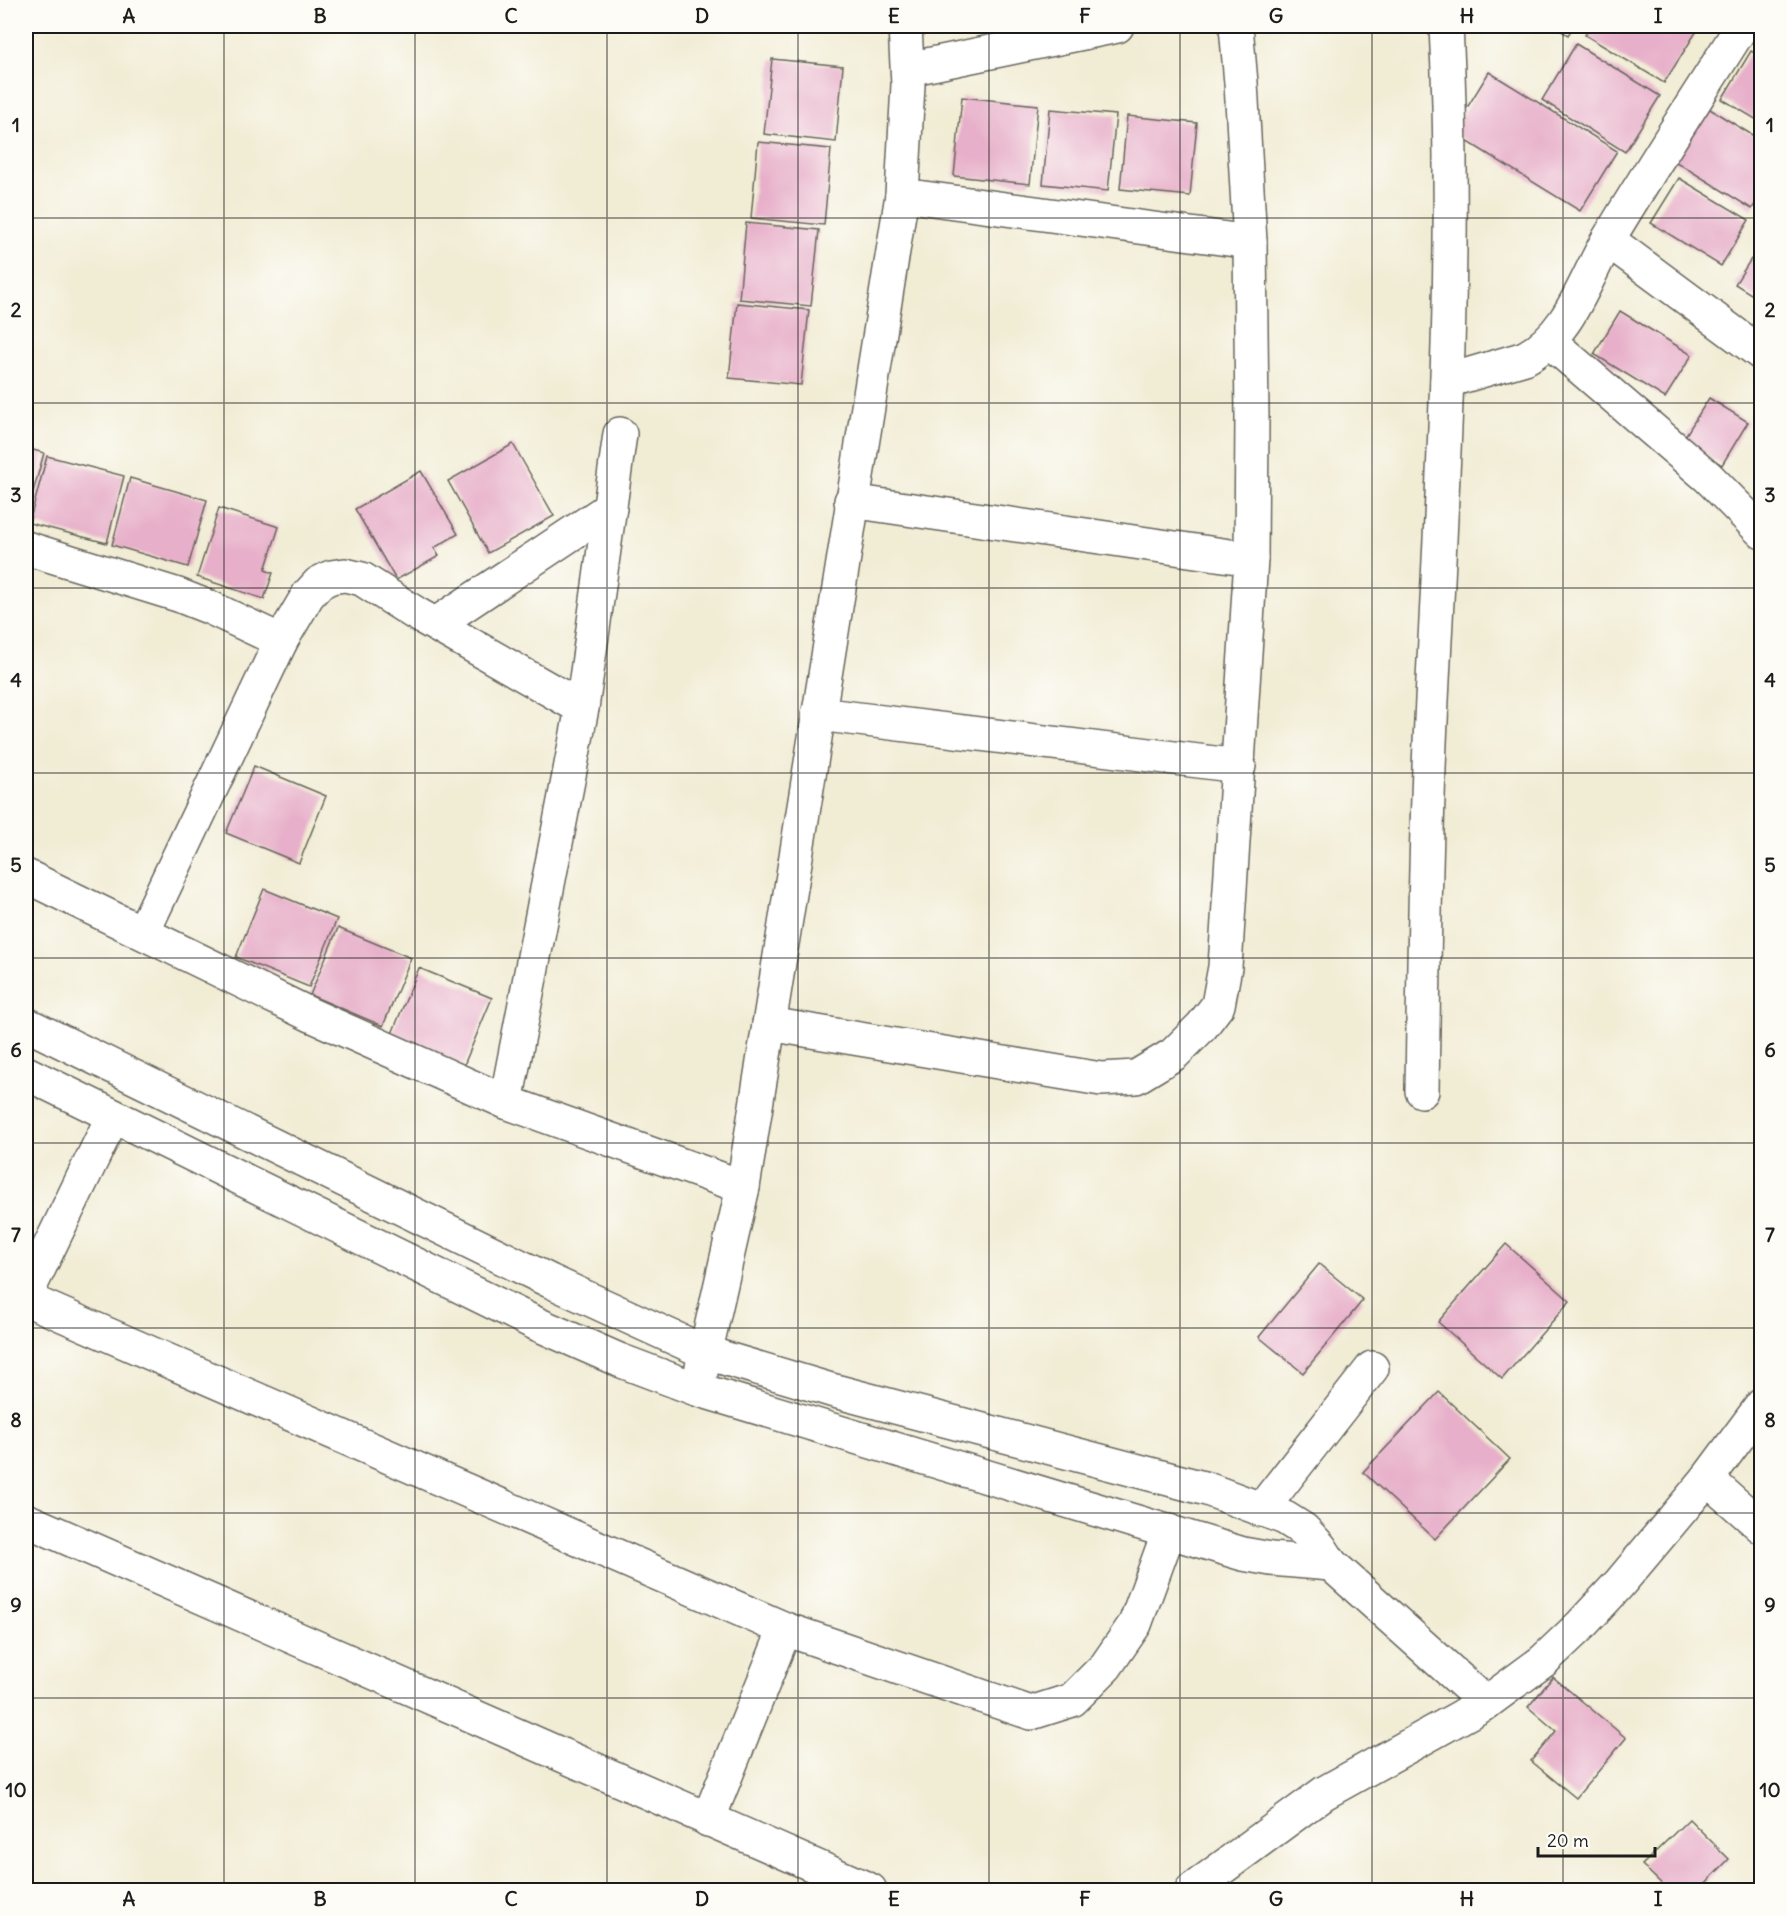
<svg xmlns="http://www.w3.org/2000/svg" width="1787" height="1916" font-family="Delius,sans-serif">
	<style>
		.building { fill: #e7afc9 }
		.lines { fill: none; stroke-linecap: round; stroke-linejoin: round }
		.minor-casing { stroke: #67655c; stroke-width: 36 }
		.minor { stroke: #fff; stroke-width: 33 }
		.grid { fill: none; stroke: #1c1c1c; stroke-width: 1.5; stroke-opacity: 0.55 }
		.neatline { fill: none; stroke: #1c1c1c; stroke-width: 2 }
		.grid-label { font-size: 20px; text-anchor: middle; font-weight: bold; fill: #1c1c1c }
	</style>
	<rect width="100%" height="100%" fill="#fdfcf7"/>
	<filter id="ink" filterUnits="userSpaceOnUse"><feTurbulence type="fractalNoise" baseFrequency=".0167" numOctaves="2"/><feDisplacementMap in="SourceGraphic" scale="12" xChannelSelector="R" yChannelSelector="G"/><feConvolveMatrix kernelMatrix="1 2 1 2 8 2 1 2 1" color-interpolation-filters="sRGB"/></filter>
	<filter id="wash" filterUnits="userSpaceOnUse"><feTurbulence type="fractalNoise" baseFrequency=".008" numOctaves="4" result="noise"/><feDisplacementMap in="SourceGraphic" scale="24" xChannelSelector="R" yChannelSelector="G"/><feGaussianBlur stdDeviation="1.35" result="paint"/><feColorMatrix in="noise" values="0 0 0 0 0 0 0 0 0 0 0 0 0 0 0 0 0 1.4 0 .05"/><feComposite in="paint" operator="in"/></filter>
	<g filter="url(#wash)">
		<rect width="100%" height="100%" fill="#f1ecd4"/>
		<g id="blocks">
			<g class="building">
				<path d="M1553,26h21l-6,9z"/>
				<path d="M1591,26h109l-36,57 -79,-48z"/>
				<path d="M1576,44l84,52 -35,56 -83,-52z"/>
				<path d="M1751,51l11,6v66l-40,-24z"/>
				<path d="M772,59l71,7 -7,76 -72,-8z"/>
				<path d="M1489,72l128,79 -37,60 -128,-79z"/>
				<path d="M962,97l76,8 -8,79 -76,-8z"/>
				<path d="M1705,106l57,35v52l-10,16 -79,-49z"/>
				<path d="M1050,109l66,6 -8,76 -65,-7z"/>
				<path d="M1127,116l70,7 -7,73 -70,-7z"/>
				<path d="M758,142l73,7 -7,76 -73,-7z"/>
				<path d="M1679,178l70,42 -28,46 -70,-43z"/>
				<path d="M746,223l73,7 -8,76 -72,-7z"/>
				<path d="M1751,259l11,6v36l-27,-17z"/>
				<path d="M737,303l72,7 -8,75 -72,-7z"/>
				<path d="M1620,311l72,44 -27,43 -71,-44z"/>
				<path d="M1709,398l39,24 -26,43 -40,-24z"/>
				<path d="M513,444l41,72 -66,37 -40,-72z"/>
				<path d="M26,448l18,5 -18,64z"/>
				<path d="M47,456l77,20 -17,67 -78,-20z"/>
				<path d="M421,471l37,63 -24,14 5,8 -43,24 -41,-71z"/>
				<path d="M130,478l77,22 -19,67 -76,-22z"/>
				<path d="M219,508l60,19 -14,43 8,3 -9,26 -67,-22z"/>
				<path d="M254,766l72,30 -27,67 -73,-30z"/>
				<path d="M264,889l73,30 -28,68 -73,-30z"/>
				<path d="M338,928l73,30 -28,68 -73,-31z"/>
				<path d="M419,968l73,30 -28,67 -73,-29z"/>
				<path d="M1506,1244l64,57 -68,78 -64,-57z"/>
				<path d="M1319,1264l44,36 -60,73 -44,-36z"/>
				<path d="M1439,1392l71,67 -75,80 -72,-67z"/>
				<path d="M1553,1677l73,61 -50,60 -45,-37 25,-30 -28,-24z"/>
				<path d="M1689,1819l40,40 -30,31h-31l-26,-25z"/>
			</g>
		</g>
	</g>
	<g filter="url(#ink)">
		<use href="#blocks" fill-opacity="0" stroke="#67655c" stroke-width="1.5"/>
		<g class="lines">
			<defs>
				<g id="minor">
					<path d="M908,69l209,-43"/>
					<path d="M902,195l348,47"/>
					<path d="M1608,240l154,114"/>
					<path d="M1549,341l159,136 54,55"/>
					<path d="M1447,381l78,-23c46,-25 59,-78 84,-120 43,-72 89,-142 133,-212"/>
					<path d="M851,501l400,58"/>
					<path d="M26,548l152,47 33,13 70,33"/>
					<path d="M436,624l174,-116"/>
					<path d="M818,714l421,52"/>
					<path d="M26,876l285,139 195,87 237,85"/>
					<path d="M143,932l138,-291 27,-46 11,-12 12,-6 14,-2 17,4 53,34 167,95"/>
					<path d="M26,1024l524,257 157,72 124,37 376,99 78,29 19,12 16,17 11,17 155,139"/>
					<path d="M769,1024l332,55 35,-2 38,-23 28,-28 16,-21 7,-38 26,-408 1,-141 -2,-176 -9,-159 -5,-57"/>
					<path d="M26,1073l511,251 82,36 77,29 547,165 28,5 60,5"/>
					<path d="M1422,1091c2,-123 3,-247 9,-370 11,-231 27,-464 15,-695"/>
					<path d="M506,1102l76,-394 38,-274"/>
					<path d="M26,1295l87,-179"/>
					<path d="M26,1299l759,330 246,84 41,-13 34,-34 29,-42 34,-93"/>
					<path d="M701,1372l42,-185 159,-992 6,-110 -3,-59"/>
					<path d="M1707,1479l55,48"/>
					<path d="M1261,1510l111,-142"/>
					<path d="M26,1520l844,370"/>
					<path d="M708,1820l77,-191"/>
					<path d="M1192,1890l132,-97 162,-90 57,-42 38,-36 38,-41 88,-105 55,-74"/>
				</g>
			</defs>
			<use href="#minor" class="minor-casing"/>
			<use href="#minor" class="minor"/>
		</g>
	</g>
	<path class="grid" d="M224,26v1864M415,26v1864M607,26v1864M798,26v1864M989,26v1864M1180,26v1864M1372,26v1864M1563,26v1864M26,218h1736M26,403h1736M26,588h1736M26,773h1736M26,958h1736M26,1143h1736M26,1328h1736M26,1513h1736M26,1698h1736"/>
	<rect width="1787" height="1916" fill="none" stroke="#fdfcf7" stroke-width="66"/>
	<path d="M1538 1847v9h117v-9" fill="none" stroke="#1c1c1c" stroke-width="3"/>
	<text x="1547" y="1847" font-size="18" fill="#1c1c1c" stroke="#fdfcf7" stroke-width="4.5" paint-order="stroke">20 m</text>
	<rect x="33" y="33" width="1721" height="1850" class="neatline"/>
	<g class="grid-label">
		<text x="129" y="23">A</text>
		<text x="320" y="23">B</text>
		<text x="511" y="23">C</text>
		<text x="702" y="23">D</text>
		<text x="894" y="23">E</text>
		<text x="1085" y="23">F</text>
		<text x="1276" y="23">G</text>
		<text x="1467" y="23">H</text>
		<text x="1658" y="23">I</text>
		<text x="16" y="132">1</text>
		<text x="1770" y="132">1</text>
		<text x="16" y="317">2</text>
		<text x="1770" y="317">2</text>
		<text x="16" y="502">3</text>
		<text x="1770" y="502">3</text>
		<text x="16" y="687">4</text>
		<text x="1770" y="687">4</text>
		<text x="16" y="872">5</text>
		<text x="1770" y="872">5</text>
		<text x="16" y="1057">6</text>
		<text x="1770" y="1057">6</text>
		<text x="16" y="1242">7</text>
		<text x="1770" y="1242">7</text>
		<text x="16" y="1427">8</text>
		<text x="1770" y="1427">8</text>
		<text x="16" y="1612">9</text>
		<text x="1770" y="1612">9</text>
		<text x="16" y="1797">10</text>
		<text x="1770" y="1797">10</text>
		<text x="129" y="1906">A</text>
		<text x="320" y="1906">B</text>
		<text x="511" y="1906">C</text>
		<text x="702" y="1906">D</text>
		<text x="894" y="1906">E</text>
		<text x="1085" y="1906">F</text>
		<text x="1276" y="1906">G</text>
		<text x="1467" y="1906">H</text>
		<text x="1658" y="1906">I</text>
	</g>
</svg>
